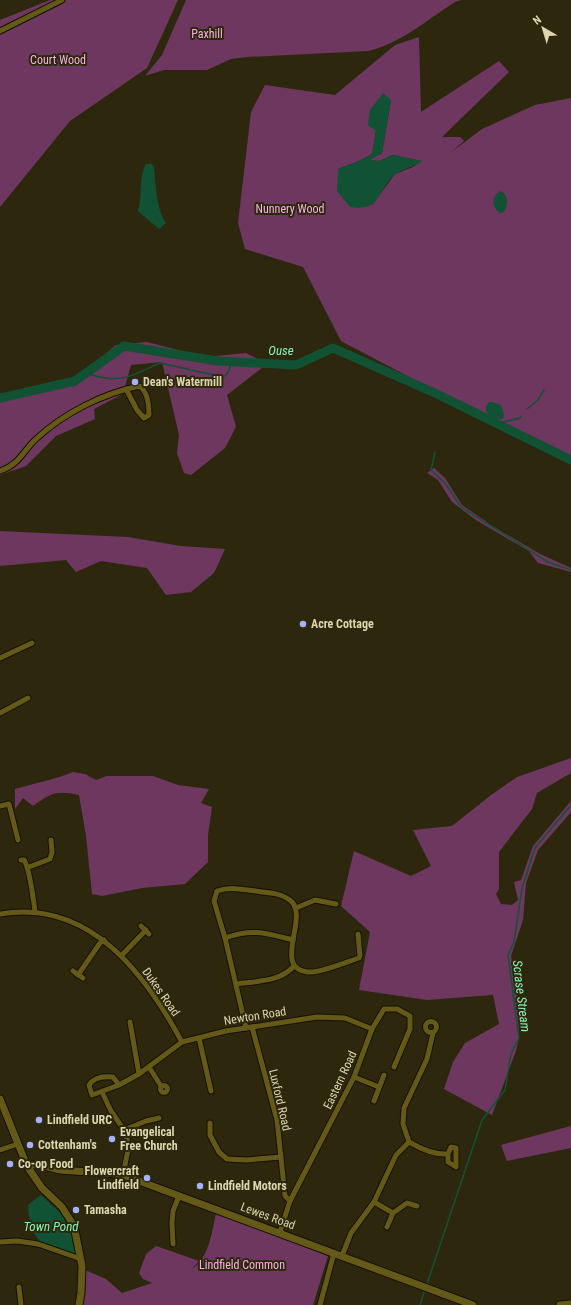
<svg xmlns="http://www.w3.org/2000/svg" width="571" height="1305" font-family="'Roboto Condensed',sans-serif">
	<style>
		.green { fill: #6d375f; fill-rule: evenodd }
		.water { fill: #115234 }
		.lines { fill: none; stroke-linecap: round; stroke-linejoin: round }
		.stream { stroke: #115234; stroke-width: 1.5 }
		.river { stroke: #115234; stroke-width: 9 }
		.street-casing { stroke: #151000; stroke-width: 7 }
		.secondary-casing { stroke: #151000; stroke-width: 9 }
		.street { stroke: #655917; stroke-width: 5 }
		.secondary { stroke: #655917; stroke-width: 7 }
		.poi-dot { fill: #a7b1fc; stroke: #2d280d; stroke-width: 1.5 }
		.labels { text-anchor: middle; stroke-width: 4; stroke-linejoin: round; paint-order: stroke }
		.park-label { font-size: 12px; fill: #f8b0e3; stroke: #2d280d }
		.poi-label { font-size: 12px; font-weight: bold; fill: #ddd5ae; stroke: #2d280d; text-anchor: start }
		.street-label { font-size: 12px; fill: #ddd5ae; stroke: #2d280d }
		.water-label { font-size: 13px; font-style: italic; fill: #85f3b7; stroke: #2d280d }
	</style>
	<rect width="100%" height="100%" fill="#2d280d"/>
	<g class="green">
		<path d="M50,0h128l-31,68 -77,53 -70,86v-187z"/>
		<path d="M186,0h275l-6,2c-27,17 -55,42 -87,49l-121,6 -16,2 -24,11h-43l-19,6 17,-21z"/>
		<path d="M419,37l2,75 78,-51 10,11 -67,65h18l4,4 -14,12 32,-24 53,-24 36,-7v359l-26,-10 -47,-23 -157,-83 -38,-74 -58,-18 -7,-26 13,-111 14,-27 70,10 60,-50zM391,100l-9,53 -13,7 10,1 14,-6 28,6 -8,6 -18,7 -23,31 -34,-36 21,-8 13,-7 4,-23z"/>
		<path d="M147,342l58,15 41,-4 21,11 -40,31 9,32 -11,21 -34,27 -7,-2 -7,-20 2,-18 -17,-73 -31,3 -8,29 -29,15 1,10 -39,17 -30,30 -26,9v-80l79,-19 37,-31z"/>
		<path d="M434,468l11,10 17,27 32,22 46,27 31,14v4l-33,-9 -9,-12 -53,-31 -24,-18 -14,-22 -11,-7z"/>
		<path d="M0,531l128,6 53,9 44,3 -11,24 -23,19 -25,3 -19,-27 -46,-7 -25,11 -10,-12 -66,6z"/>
		<path d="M571,758v15l-34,20 -5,16 -33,43v37l-3,5 5,10 11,1 6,-5 -4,-18 7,-2 12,-34 38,-45v11l-33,38 -12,33 -3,37 -12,36 7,46 1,36 -3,13 -24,64 -48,-26 9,-27 12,-19 34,-19 -6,-29 -66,5 -68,-10 11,-58 -29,-26 13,-55 57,25 20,-10 -18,-36 39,-4 39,-31 26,-18z"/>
		<path d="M73,772l12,2 11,6 11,-4h46l25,9 31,4 -8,14 11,4 -4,28v27l-23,22 -43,4 -40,8 -10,-2 -6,-58 -7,-41c-23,-5 -28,-2 -46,11l-10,-8 -8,11v-20c20,-6 39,-9 58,-17z"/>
		<path d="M571,1126v22l-64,13 -6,-16z"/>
		<path d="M216,1213l112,43 -15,49h-231l3,-35 21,9 16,14 30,-10 -9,-4 -4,-6 7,-19 10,-8 43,15 -7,8c17,-11 20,-37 24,-56z"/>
	</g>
	<g class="water">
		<path d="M383,93l8,7 -9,53 -12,7 9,1 14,-6 29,6c-8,6 -24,10 -28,14 -18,18 -14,37 -44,32l-13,-16 1,-22 21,-8 13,-7 4,-23 -8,-6 2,-15z"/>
		<path d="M146,164h6l2,4c2,17 2,41 12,55l-7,6 -21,-18c5,-15 0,-33 8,-47z"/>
		<path d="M501,191c8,5 7,14 3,21l-4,1c-9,-6 -9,-17 1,-22z"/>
		<path d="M489,402h3l9,3 3,9 -1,5h-11l-6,-8v-4z"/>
		<path d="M41,1195l24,22 6,12 5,27c-10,-3 -24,-6 -33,-12 -10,-7 -15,-27 -15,-39z"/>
	</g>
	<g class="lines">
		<g class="stream">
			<path d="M85,374c7,1 14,3 21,4 20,4 37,-8 54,-15l63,14 4,-3 6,-14"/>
			<path d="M527,409l11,-9 6,-10"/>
			<path d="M499,424c7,-4 15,-3 22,-7"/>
			<path d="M435,452l-4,18 14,13 16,24 87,55 23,8"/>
			<path d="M427,1284l55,-164 23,-30 6,-36 8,-16 -11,-83 6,-13 8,-54 13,-40 36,-43"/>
			<path d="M420,1305l4,-13"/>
		</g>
		<path class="river" d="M0,398l75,-17 49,-35 94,15 78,4 37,-17 104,46 134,66"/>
		<defs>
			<g id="street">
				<path d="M0,31l62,-31"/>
				<path d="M0,471c19,-6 23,-20 36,-32 28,-26 66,-45 103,-53 9,5 10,20 10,29l-5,3 -7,-8 -11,-21"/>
				<path d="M0,658l32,-15"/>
				<path d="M0,713l28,-15"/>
				<path d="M0,806l9,-2 9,36"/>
				<path d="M21,860h3c6,9 9,38 11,51"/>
				<path d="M29,867l21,-8 2,-7 -1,-12"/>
				<path d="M296,908l19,-8 21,4"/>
				<path d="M0,914c89,-15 144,58 182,128"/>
				<path d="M141,926l8,8"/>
				<path d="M225,938c27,-10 41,-5 68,2"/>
				<path d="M122,955l24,-25"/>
				<path d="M73,971l10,7"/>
				<path d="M78,975l22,-32 4,-3"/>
				<path d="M236,984c21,-3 44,-2 58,-18"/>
				<circle cx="431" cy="1027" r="5.5"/>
				<path d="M130,1022l9,52"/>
				<path d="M252,1027l25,93 8,76 5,5"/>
				<path d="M246,1028l-21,-90 -11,-37 3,-10c14,-5 30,-1 45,1 10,1 21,2 29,9 19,17 -22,71 21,71 10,0 35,-10 47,-14l1,-2 -2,-22"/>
				<path d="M199,1038l12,53"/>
				<path d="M149,1067l12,19"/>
				<path d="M354,1077l25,10"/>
				<path d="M119,1085l-6,-8c-9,-1 -19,0 -24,8l3,10 27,-10 20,-11 43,-32 44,-11 91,-14 28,1 27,11"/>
				<circle cx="164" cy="1089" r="3.5"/>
				<path d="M102,1092l9,19 13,19 5,15 -6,30"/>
				<path d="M374,1101l10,-26"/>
				<path d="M210,1123v12l9,17 8,7 19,1 35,-3"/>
				<path d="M124,1130l22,-9 13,-3"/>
				<path d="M409,1142c12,7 25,13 39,12l3,-7 5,1v19l-8,-5v-8"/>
				<path d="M0,1150l18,-6"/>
				<path d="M374,1202l19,11"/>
				<path d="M387,1227l6,-14 14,-10 10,3"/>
				<path d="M280,1232l10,-31 64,-124 18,-48 12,-20h13l13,7v13l-16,38"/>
				<path d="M0,1242l17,-1 21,3 43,15"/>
				<path d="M173,1244l-1,-21 1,-12 6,-15"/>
				<path d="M342,1256l9,-23 23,-31 22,-47 13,-13 -6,-18 1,-16 23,-49 6,-26"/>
				<path d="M19,1287l2,18"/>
				<path d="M320,1305l14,-52"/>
			</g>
			<g id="secondary">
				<path d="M0,1099l27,67 15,22 20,19 12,19 8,40 -1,27 -2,12"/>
				<path d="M27,1166c10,-4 23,2 34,4 20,2 41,2 62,5l350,130"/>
				<path d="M560,1305l11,-1"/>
			</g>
		</defs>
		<use href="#street" class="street-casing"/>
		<use href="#secondary" class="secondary-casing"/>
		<use href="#street" class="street"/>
		<use href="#secondary" class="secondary"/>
	</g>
	<g class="poi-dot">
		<circle cx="135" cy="382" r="4"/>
		<circle cx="303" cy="624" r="4"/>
		<circle cx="39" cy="1120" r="4"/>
		<circle cx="112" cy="1139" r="4"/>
		<circle cx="30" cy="1145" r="4"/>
		<circle cx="10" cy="1164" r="4"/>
		<circle cx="147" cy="1178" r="4"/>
		<circle cx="200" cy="1186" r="4"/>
		<circle cx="76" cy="1210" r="4"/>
	</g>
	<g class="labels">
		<g class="park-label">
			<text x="207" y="38">Paxhill</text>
			<text x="58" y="64">Court Wood</text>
			<text x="290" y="213">Nunnery Wood</text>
			<text x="242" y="1269">Lindfield Common</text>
		</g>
		<g class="poi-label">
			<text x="143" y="386">Dean's Watermill</text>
			<text x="311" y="628">Acre Cottage</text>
			<text x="47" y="1124">Lindfield URC</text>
			<text x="120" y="1136">Evangelical<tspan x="120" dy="14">Free Church</tspan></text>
			<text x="38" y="1149">Cottenham's</text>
			<text x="18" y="1168">Co-op Food</text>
			<text x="139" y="1175" text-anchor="end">Flowercraft<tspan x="139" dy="14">Lindfield</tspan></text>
			<text x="208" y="1190">Lindfield Motors</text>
			<text x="84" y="1214">Tamasha</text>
		</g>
		<g class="street-label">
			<text transform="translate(161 992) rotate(55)" y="4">Dukes Road</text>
			<text transform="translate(255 1016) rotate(-9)" y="4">Newton Road</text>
			<text transform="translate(340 1080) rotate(-65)" y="4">Eastern Road</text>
			<text transform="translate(280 1100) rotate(77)" y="4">Luxford Road</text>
			<text transform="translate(268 1216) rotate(20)" y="4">Lewes Road</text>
		</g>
		<g class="water-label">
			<text x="281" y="355">Ouse</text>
			<text transform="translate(522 996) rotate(83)" y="5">Scrase Stream</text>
			<text x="51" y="1231">Town Pond</text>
		</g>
	</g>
	<g transform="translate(543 28) rotate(322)" stroke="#2d280d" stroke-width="3" paint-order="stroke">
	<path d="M0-3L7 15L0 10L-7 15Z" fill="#ddd5ae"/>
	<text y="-6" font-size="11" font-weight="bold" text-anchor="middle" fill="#ddd5ae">N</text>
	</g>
</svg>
